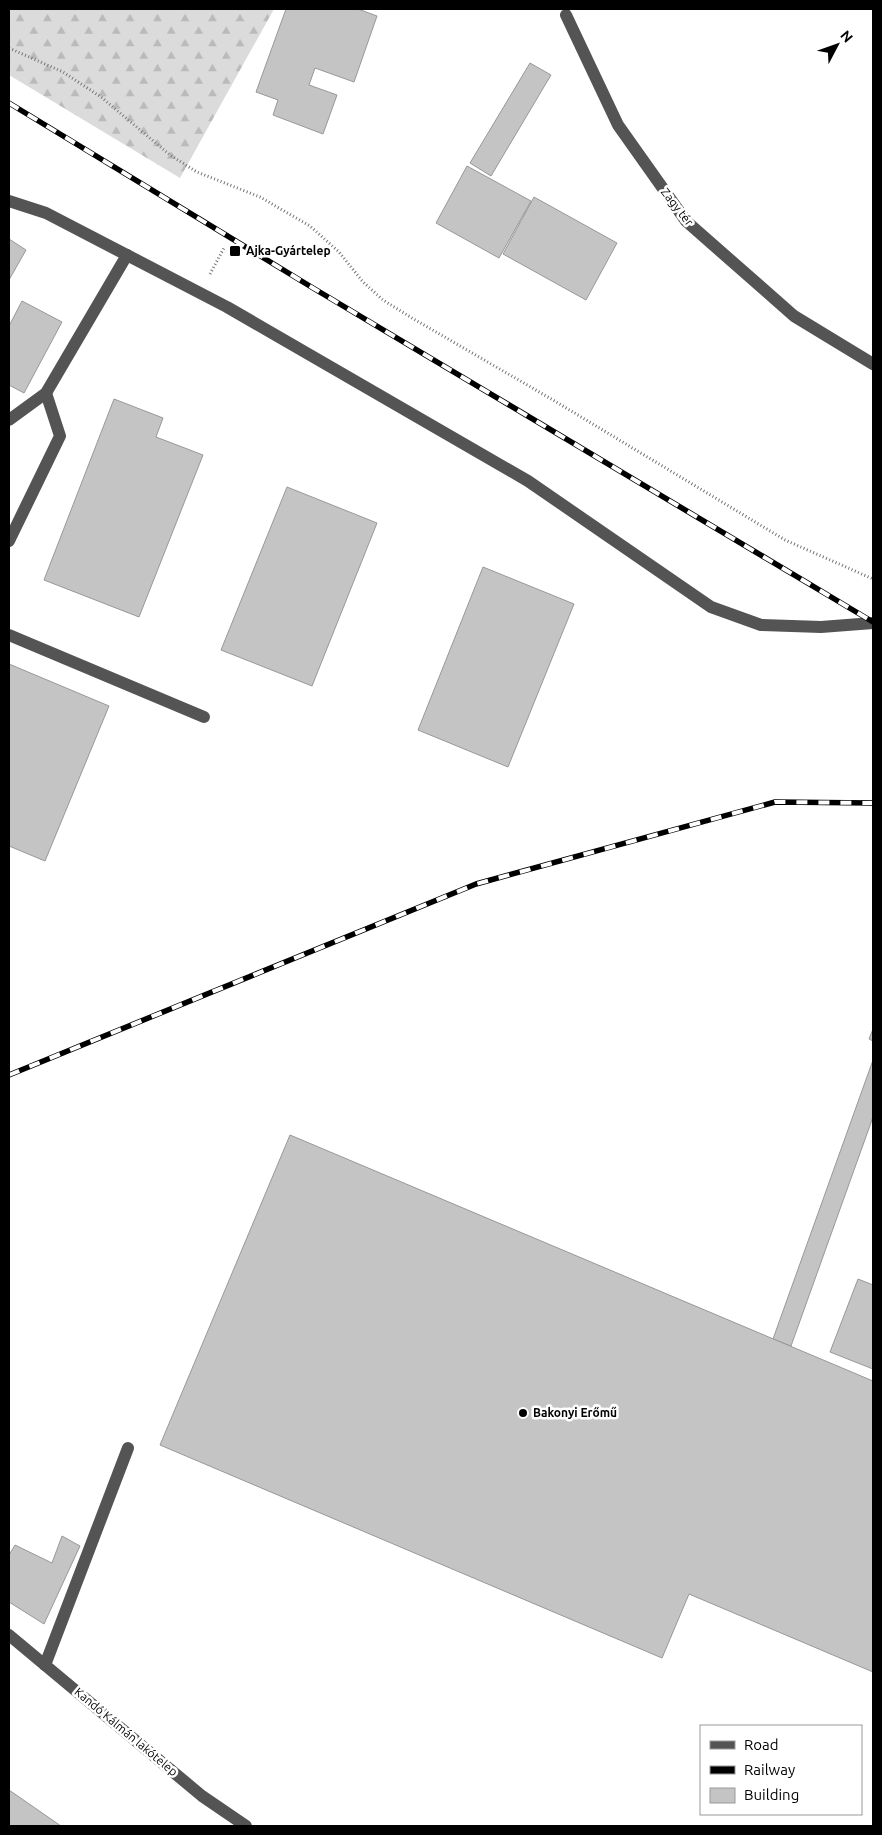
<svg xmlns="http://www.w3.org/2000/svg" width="882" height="1835" font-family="Ubuntu,sans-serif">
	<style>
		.forest { fill: url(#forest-firs) }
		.building { fill: #c4c4c4; stroke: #989898 }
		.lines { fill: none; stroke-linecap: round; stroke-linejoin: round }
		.path { stroke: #767676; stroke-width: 3; stroke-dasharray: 1 2.5; stroke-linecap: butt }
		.minor { stroke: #545454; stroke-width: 12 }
		.rail-casing { stroke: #000; stroke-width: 5.5 }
		.rail { stroke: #fff; stroke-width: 4; stroke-dasharray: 11; stroke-linecap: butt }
		.poi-dot { fill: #000; stroke: #fff; stroke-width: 2 }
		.labels { text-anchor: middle; stroke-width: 5; stroke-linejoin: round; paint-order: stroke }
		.street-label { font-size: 12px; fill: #000; stroke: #fff }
		.poi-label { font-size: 12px; font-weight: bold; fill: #000; stroke: #fff; text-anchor: start }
	</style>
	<defs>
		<pattern id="forest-firs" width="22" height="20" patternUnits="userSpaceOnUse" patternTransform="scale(1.25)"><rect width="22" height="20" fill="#dbdbdb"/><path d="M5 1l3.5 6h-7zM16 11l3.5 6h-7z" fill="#bababa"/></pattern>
	</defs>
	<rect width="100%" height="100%" fill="#fff"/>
	<path class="forest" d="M9,9h265l-94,169 -171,-103z"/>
	<g class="building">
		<path d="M286,9h72l19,7 -23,66 -39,-14 -6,17 28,10 -14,39 -50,-19 5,-15 -22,-8z"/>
		<path d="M530,63l21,12 -60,101 -21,-13z"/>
		<path d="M467,166l64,35 -32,57 -63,-35z"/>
		<path d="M534,197l83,46 -31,57 -83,-46z"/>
		<path d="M9,239l17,11 -17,30z"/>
		<path d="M22,301l40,21 -38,71 -15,-8v-59z"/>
		<path d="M114,399l49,19 -7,19 47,18 -64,162 -95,-37z"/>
		<path d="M287,487l90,36 -65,163 -91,-36z"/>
		<path d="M483,567l91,37 -66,163 -90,-37z"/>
		<path d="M9,664l100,42 -64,155 -36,-15z"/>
		<path d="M873,1029v12l-4,-2z"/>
		<path d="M873,1060v57l-82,229 -18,-7z"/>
		<path d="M290,1135l583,246v291l-184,-78 -27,64 -502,-213z"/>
		<path d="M858,1279l15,6v84l-43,-17z"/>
		<path d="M62,1536l18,10 -36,78 -35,-22v-47l6,-10 37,18z"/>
		<path d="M9,1790l52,36h-52z"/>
	</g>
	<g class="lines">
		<g class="path">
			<path d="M9,48l54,24 38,25 69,58 27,17 63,25 50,29 29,26 24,30 20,18 29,18 141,82 232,140 88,39"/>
			<path d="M210,274l14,-26"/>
		</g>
		<g class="minor">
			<path d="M566,15l52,110 68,96 108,95 79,48"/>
			<path d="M9,201l37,12 181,94 301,174 183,126 50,18 60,2 52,-4"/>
			<path d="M9,420l37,-27 81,-138"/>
			<path d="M9,541l51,-105 -14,-43"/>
			<path d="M9,635l195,82"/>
			<path d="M9,1635l193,161 44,30"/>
			<path d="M45,1665l83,-217"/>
		</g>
		<defs>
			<g id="rail">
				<path d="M9,103l304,185 560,334"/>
				<path d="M9,1075l467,-191 299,-82 98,1"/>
			</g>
		</defs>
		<use href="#rail" class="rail-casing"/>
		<use href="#rail" class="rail"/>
	</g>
	<g class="poi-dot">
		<rect x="229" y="245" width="12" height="12" rx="2.5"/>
		<circle cx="523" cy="1413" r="5"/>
	</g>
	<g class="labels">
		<g class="street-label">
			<text transform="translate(677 207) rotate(52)" y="4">Zagy tér</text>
			<text transform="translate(126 1732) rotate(40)" y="4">Kandó Kálmán lakótelep</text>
		</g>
		<g class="poi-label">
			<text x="246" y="255">Ajka-Gyártelep</text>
			<text x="533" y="1417">Bakonyi Erőmű</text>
		</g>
	</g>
	<rect width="882" height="1835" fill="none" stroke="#000000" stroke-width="20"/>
	<rect x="700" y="1725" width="162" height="90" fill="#ffffff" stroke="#999999"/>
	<rect x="710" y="1741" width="25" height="8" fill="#545454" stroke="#999999"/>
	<text x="744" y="1750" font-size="15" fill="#000000">Road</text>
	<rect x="710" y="1766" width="25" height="8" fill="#000000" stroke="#999999"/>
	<text x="744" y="1775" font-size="15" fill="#000000">Railway</text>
	<rect x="710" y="1788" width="25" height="15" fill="#c4c4c4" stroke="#999999"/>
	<text x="744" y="1800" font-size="15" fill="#000000">Building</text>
	<g transform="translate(837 45) rotate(49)" stroke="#ffffff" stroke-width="4" paint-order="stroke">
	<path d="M0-4L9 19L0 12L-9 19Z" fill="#000000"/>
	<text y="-8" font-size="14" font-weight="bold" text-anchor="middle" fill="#000000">N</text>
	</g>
</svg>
